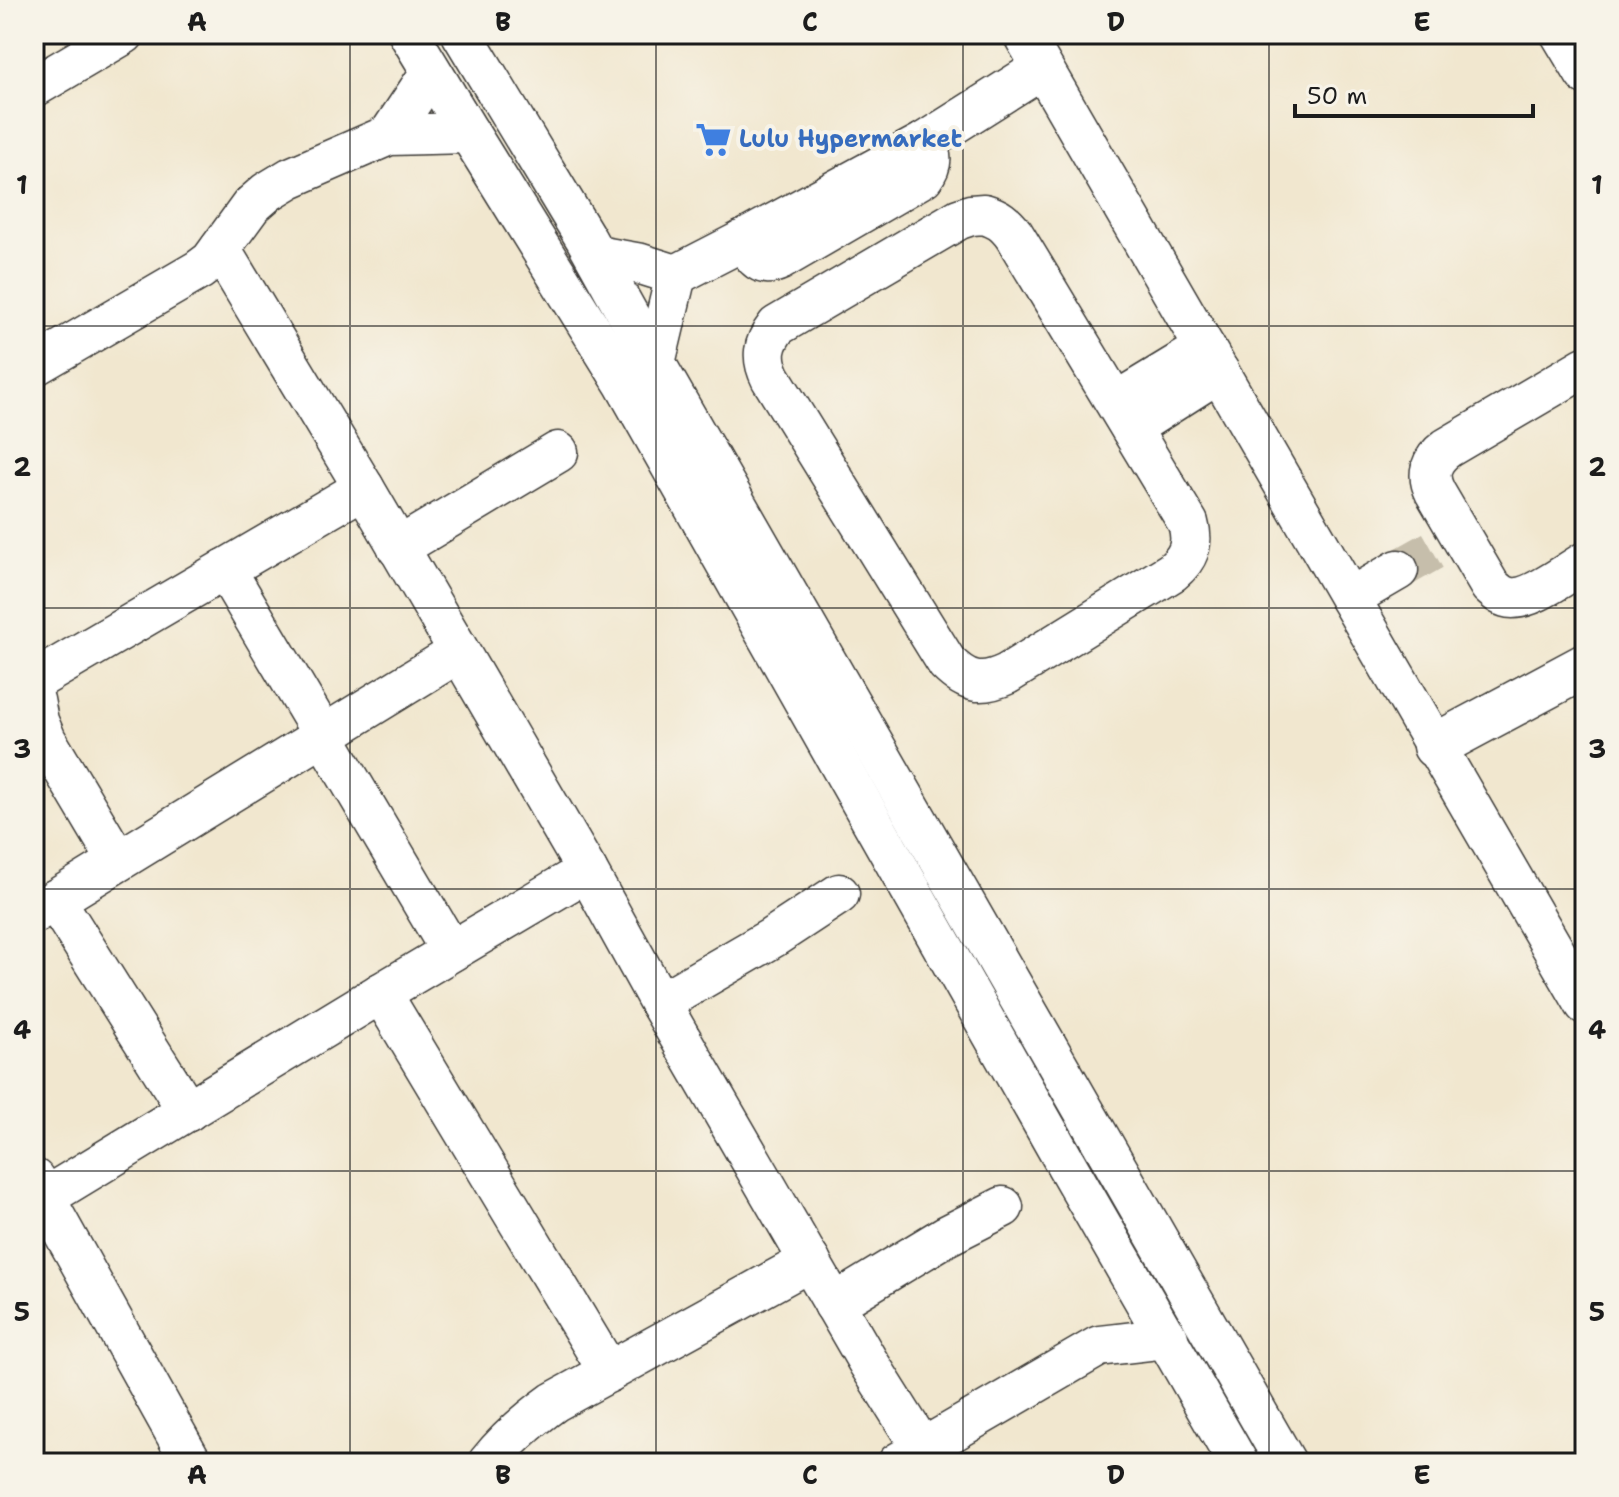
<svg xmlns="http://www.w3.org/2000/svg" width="1619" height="1497" font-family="'Shantell Sans',sans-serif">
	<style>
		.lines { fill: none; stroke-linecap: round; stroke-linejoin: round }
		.minor-tunnel { stroke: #c6beab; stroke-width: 40; stroke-dasharray: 40 20; stroke-linecap: butt }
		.minor-casing { stroke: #3c3a37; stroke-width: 43 }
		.highway-casing { stroke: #3c3a37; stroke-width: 47 }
		.minor { stroke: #fff; stroke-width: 40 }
		.highway { stroke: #fff; stroke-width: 44 }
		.grid { fill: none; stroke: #1c1c1c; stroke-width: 2; stroke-opacity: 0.55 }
		.labels { text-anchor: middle; stroke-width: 8; stroke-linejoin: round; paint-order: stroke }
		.shop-label { font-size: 24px; font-weight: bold; fill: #366cbe; stroke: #f7f3e8; text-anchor: start }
		.neatline { fill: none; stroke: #1c1c1c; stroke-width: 3 }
		.grid-label { font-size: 26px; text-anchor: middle; font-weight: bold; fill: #1c1c1c }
	</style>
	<rect width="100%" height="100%" fill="#f7f3e8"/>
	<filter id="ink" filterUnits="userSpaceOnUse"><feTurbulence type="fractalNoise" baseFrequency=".0125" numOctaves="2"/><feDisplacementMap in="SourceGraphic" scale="16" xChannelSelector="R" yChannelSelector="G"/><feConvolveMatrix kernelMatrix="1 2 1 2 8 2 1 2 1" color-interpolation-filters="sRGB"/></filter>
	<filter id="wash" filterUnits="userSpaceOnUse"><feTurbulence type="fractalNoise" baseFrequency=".006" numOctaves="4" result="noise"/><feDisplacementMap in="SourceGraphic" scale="32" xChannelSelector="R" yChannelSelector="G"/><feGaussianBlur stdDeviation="1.8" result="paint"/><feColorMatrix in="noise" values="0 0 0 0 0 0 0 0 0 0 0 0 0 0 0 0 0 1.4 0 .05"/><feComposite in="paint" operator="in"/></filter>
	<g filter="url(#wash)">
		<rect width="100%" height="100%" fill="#f1e7cf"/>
	</g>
	<g filter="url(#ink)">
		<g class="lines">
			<path class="minor-tunnel" d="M1398,570l53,-30"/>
			<defs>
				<g id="minor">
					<path d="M409,34l60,99 155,250 442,781 172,299"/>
					<path d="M462,34l124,205 69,124 631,1100"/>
					<path d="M1023,34l562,970"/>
					<path d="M1561,34l24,40"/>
					<path d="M34,87l90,-53"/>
					<path d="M389,135l42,-63"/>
					<path d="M984,214c14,4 21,9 30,21l174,288c6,21 1,35 -16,49l-165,102c-26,12 -40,9 -60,-11l-176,-285c-10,-20 -8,-34 6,-52l182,-107 12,-4z"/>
					<path d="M744,240c9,15 15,30 36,20l143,-83c10,-13 9,-21 2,-35"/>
					<path d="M220,249l144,239 223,383 73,132 208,359 54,86"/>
					<path d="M596,256l45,8 35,11 68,-35 181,-98 117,-74"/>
					<path d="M655,363l21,-88"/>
					<path d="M34,366l165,-96 12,-9 40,-55 16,-14 23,-14 99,-43 80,-2"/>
					<path d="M1585,367l-138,81c-16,12 -21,26 -12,44l55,94c5,4 9,9 16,11 21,7 60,-24 79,-35"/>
					<path d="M1116,402l89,-54"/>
					<path d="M1131,428l88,-56"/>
					<path d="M398,548l160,-96"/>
					<path d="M225,569l226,382"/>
					<path d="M1350,598l48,-28"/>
					<path d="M34,681l330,-193"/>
					<path d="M34,700l4,21 8,19 72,121"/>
					<path d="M55,900l133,211"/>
					<path d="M34,913l425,-261"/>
					<path d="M381,993l228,379"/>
					<path d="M660,1003l112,-65 67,-44"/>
					<path d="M34,1179l158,284"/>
					<path d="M34,1204l347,-211 206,-122"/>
					<path d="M834,1304l112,-68 57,-29"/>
					<path d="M488,1463c19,-24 41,-43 66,-61l256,-141"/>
					<path d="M898,1463l201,-117 69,-8"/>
				</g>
				<path id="highway" d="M1435,746l150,-80"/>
			</defs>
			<use href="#minor" class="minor-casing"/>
			<use href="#highway" class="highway-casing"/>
			<use href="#minor" class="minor"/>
			<use href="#highway" class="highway"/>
		</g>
	</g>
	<path class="grid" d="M350,34v1429M656,34v1429M963,34v1429M1269,34v1429M34,326h1551M34,608h1551M34,889h1551M34,1171h1551"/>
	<defs>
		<symbol id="supermarket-bare" viewBox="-9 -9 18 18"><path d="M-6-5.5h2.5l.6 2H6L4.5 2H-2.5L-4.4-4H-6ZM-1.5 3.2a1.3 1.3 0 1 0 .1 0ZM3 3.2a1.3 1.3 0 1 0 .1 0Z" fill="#3f7fe0" stroke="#f7f3e8" stroke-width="2.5" paint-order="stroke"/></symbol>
	</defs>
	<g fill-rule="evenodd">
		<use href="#supermarket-bare" x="688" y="114" width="51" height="51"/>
	</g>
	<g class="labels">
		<g class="shop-label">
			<text x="739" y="147">Lulu Hypermarket</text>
		</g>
	</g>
	<rect width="1619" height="1497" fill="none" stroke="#f7f3e8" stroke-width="88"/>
	<path d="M1295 104v12h238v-12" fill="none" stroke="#1c1c1c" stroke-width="4"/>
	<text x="1307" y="104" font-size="24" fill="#1c1c1c" stroke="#f7f3e8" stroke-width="6" paint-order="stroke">50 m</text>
	<rect x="44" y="44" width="1531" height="1409" class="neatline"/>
	<g class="grid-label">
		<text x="197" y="31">A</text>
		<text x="503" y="31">B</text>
		<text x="810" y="31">C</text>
		<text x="1116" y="31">D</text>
		<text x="1422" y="31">E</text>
		<text x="22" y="194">1</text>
		<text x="1597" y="194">1</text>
		<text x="22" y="476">2</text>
		<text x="1597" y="476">2</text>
		<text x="22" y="758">3</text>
		<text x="1597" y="758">3</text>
		<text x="22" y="1039">4</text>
		<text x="1597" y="1039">4</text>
		<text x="22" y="1321">5</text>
		<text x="1597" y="1321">5</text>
		<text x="197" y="1484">A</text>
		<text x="503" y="1484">B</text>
		<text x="810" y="1484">C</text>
		<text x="1116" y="1484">D</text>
		<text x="1422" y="1484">E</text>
	</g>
</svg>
